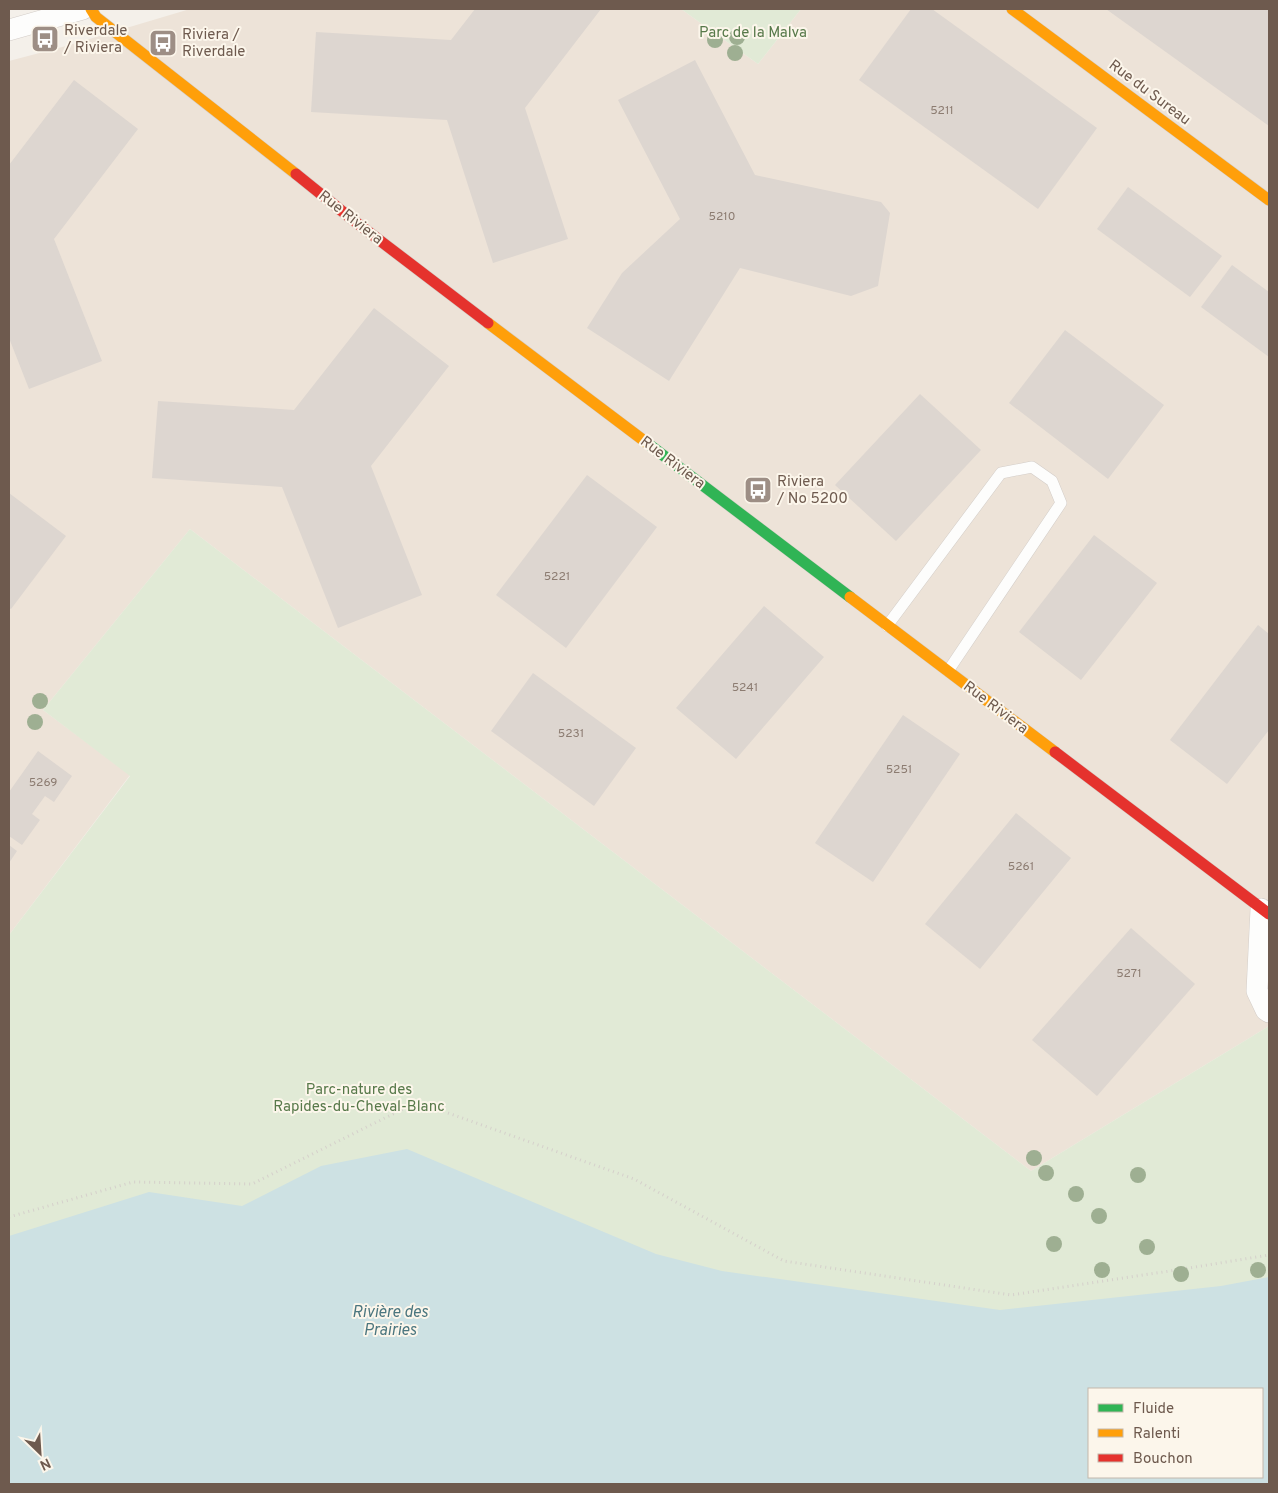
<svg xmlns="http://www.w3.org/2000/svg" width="1278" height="1493" font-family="Overpass,sans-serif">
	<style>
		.residential { fill: #ede3d8 }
		.green { fill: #e1ead6 }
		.water { fill: #cde1e3; fill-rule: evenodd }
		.building { fill: #ddd6d0 }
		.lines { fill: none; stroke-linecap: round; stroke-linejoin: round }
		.lane-casing { stroke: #d3cdc8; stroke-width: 12 }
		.street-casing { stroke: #d3cdc8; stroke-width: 22 }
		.fast-casing { stroke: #d2ccc5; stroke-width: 12 }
		.slow-casing { stroke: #d2ccc5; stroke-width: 12 }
		.jam-casing { stroke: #d2ccc5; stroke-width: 12 }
		.path { stroke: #d5d0cb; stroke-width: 3; stroke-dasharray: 1 4; stroke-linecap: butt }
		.lane { stroke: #fdfdfc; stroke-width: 11 }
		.street { stroke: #fdfdfc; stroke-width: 21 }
		.fast { stroke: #30b455; stroke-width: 11 }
		.slow { stroke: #ff9f0a; stroke-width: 11 }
		.jam { stroke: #e5322d; stroke-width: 11 }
		.tree { fill: #9eaf92 }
		.labels { text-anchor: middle; stroke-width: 4; stroke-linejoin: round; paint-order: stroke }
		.number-label { font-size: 12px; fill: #8c7c71 }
		.poi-label { font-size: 15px; fill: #6e5a4e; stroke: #fcf6eb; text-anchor: start }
		.park-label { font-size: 15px; fill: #57794a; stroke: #fcf6eb }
		.street-label { font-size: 15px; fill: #6e5a4e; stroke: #fcf6eb }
		.water-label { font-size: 16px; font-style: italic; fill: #4b767f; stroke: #fcf6eb }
	</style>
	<rect width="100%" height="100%" fill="#f4f0ea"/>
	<path class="residential" d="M190,9h491l77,55 43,-55h468v1017l-238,145 -841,-642 -147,181 87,65 -121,160v-874l57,-15z"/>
	<g class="green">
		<path d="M681,9h120l-43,55z"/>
		<path d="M190,529l841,642 238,-145v429l-7,-66h-173l-1080,54v-508l121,-159 -87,-66z"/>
	</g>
	<path class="water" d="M407,1149l249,105 66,17 278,39 221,-24 48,-9v207h-1260v-248l140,-44 93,14 79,-40zM1089,1389h173v88h-173z"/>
	<g class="building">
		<path d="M475,9h126l-76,99 43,131 -75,24 -46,-143 -136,-8 5,-80 135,8z"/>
		<path d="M911,9h21l165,119 -59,81 -179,-129z"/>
		<path d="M1106,9h163v117z"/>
		<path d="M695,60l60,115 126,27 9,11 -12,73 -27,10 -111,-28 -71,113 -82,-53 35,-55 58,-54 -62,-119z"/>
		<path d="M74,80l64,49 -84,110 48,122 -73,28 -20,-51v-173z"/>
		<path d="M1128,187l94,69 -32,41 -93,-68z"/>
		<path d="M1232,265l37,27v65l-68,-50z"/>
		<path d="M374,308l75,58 -78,100 51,129 -84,33 -56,-141 -130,-9 6,-77 136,9z"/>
		<path d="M1065,330l99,75 -56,74 -99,-76z"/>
		<path d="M920,394l61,56 -85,91 -61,-56z"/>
		<path d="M587,475l70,52 -91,121 -70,-53z"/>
		<path d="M9,493l57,43 -55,73 -2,-1z"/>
		<path d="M1094,535l63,48 -76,97 -62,-48z"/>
		<path d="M764,606l60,51 -88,102 -60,-51z"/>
		<path d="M1258,625l11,9v96l-42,54 -57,-44z"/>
		<path d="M533,673l103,75 -42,58 -103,-75z"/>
		<path d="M903,715l57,39 -87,128 -58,-39z"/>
		<path d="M38,751l34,25 -18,26 -9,-6 -13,18 8,6 -18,25 -13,-9v-44z"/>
		<path d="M1016,813l55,45 -91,111 -55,-45z"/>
		<path d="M9,845l8,6 -8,12z"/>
		<path d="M1131,928l64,56 -98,112 -65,-56z"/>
	</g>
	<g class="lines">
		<defs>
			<path id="lane" d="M887,626l114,-153 31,-6 20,14 9,22 -113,168"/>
			<g id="street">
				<path d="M9,30l74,-21"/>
				<path d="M1261,909l-4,82 9,19 3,2"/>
			</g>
			<path id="fast" d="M647,443l203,154"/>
			<g id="slow">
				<path d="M91,9l5,8 200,157"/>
				<path d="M1012,9l257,191"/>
				<path d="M488,323l159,120"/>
				<path d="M850,597l205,155"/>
			</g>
			<g id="jam">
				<path d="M296,174l57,46 135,103"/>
				<path d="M1055,752l214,162"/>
			</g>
		</defs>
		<use href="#lane" class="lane-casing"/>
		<use href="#street" class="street-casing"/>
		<use href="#fast" class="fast-casing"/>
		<use href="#slow" class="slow-casing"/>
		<use href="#jam" class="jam-casing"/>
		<path class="path" d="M9,1217l124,-35 119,2 165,-82 217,77 150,82 227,34 172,-26 86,-14"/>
		<use href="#lane" class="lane"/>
		<use href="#street" class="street"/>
		<use href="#fast" class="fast"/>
		<use href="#slow" class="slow"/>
		<use href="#jam" class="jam"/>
	</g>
	<g class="tree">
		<circle cx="737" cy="37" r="8"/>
		<circle cx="715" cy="40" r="8"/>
		<circle cx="735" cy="53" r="8"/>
		<circle cx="40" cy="701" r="8"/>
		<circle cx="35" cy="722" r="8"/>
		<circle cx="1034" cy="1158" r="8"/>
		<circle cx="1046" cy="1173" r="8"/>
		<circle cx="1138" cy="1175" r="8"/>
		<circle cx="1076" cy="1194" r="8"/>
		<circle cx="1099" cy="1216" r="8"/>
		<circle cx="1054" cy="1244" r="8"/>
		<circle cx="1147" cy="1247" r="8"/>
		<circle cx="1102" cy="1270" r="8"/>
		<circle cx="1258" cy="1270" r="8"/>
		<circle cx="1181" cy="1274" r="8"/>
	</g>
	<defs>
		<symbol id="bus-square" viewBox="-11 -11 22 22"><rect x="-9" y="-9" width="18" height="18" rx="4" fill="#9d8e85" stroke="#fcf6eb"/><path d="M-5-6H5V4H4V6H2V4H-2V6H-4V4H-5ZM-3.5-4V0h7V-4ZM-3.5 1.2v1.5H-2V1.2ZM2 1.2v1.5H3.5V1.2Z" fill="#fff"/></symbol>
	</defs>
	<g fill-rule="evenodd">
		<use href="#bus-square" x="29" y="23" width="32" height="32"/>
		<use href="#bus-square" x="147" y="27" width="32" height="32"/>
		<use href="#bus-square" x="742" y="474" width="32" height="32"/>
	</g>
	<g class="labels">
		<g class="number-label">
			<text x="942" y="114">5211</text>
			<text x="722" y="220">5210</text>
			<text x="557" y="580">5221</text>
			<text x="745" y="691">5241</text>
			<text x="571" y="737">5231</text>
			<text x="899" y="773">5251</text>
			<text x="43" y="786">5269</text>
			<text x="1021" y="870">5261</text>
			<text x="1129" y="977">5271</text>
		</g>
		<g class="poi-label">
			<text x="64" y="35">Riverdale<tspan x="64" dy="17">/ Riviera</tspan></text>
			<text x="182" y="39">Riviera /<tspan x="182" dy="17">Riverdale</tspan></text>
			<text x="777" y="486">Riviera<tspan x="777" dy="17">/ No 5200</tspan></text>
		</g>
		<g class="park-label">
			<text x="753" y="37">Parc de la Malva</text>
			<text x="359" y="1094">Parc-nature des<tspan x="359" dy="17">Rapides-du-Cheval-Blanc</tspan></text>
		</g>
		<g class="street-label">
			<text transform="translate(1150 92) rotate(37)" y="5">Rue du Sureau</text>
			<text transform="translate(351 217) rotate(38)" y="5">Rue Riviera</text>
			<text transform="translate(673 462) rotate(37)" y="5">Rue Riviera</text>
			<text transform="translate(996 707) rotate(37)" y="5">Rue Riviera</text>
		</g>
		<g class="water-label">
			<text x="390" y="1317">Rivière des<tspan x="390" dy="18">Prairies</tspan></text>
		</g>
	</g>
	<rect width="1278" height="1493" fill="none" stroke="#6e5a4e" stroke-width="20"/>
	<rect x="1088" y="1388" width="175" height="90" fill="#fcf6eb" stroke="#c3b8ac"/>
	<rect x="1098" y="1404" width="25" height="8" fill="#30b455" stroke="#c3b8ac"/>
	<text x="1133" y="1413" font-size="15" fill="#6e5a4e">Fluide</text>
	<rect x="1098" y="1429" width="25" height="8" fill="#ff9f0a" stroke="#c3b8ac"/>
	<text x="1133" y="1438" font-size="15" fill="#6e5a4e">Ralenti</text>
	<rect x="1098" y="1454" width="25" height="8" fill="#e5322d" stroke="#c3b8ac"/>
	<text x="1133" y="1463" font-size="15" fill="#6e5a4e">Bouchon</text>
	<g transform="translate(40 1453) rotate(155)" stroke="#fcf6eb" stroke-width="4" paint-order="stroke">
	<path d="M0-4L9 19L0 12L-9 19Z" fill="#6e5a4e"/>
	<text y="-8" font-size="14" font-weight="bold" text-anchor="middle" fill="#6e5a4e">N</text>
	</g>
</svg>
